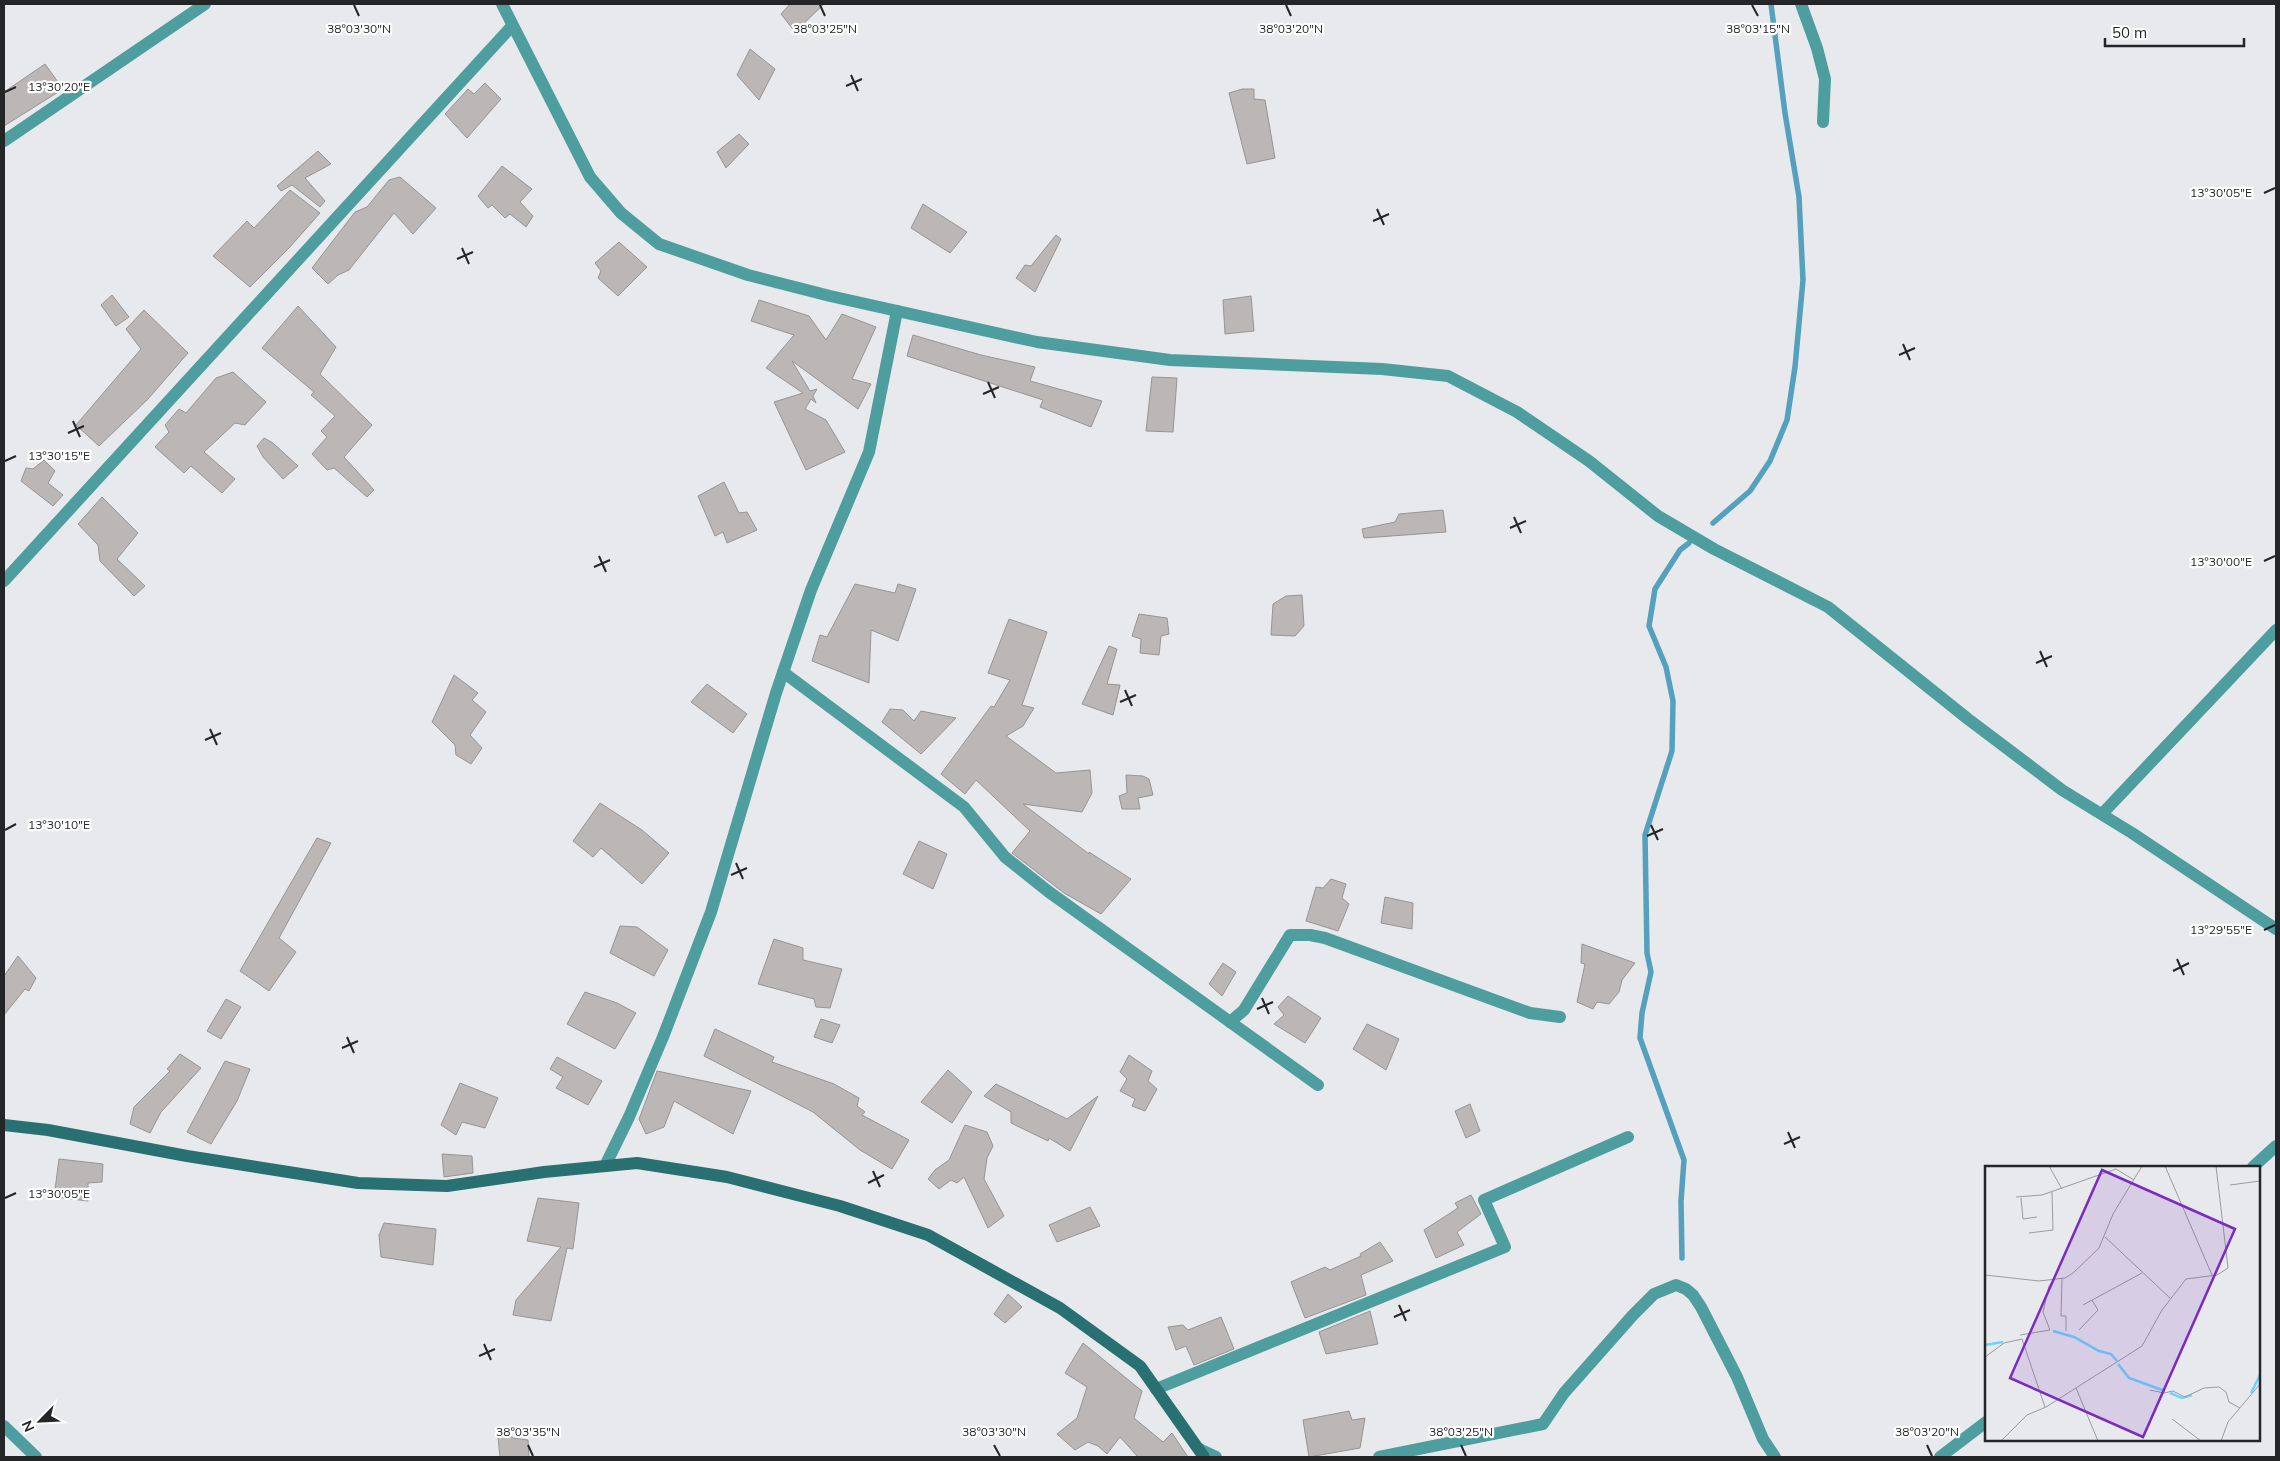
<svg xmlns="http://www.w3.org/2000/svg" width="2280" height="1461" font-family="Mulish,sans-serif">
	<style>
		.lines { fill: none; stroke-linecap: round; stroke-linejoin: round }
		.stream { stroke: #55a0bc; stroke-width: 5.5 }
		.building { fill: #bbb7b6; stroke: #989493 }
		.minor { stroke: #4e9e9f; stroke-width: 12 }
		.secondary { stroke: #287072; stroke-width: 12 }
		.ticks { fill: none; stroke: #242526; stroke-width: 2 }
		.inset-river { fill: none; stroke: #6ad4fc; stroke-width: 2.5 }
		.inset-road { fill: none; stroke: #9a9b9d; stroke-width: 1 }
		.view { fill: #7b2cbf; fill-opacity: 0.15; stroke: #7b2cbf; stroke-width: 2.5 }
		.inset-edge { fill: none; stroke: #242526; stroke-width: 2.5 }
		.ticks-label { font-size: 12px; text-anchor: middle; fill: #242526; stroke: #fff; stroke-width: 4.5; stroke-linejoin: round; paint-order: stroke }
	</style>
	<rect width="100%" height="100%" fill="#e8e9ed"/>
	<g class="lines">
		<g class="stream">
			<path d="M1713,523l37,-32 20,-30 17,-41 8,-53 8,-87 -4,-83 -14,-84 -14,-109"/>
			<path d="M1682,1258l-1,-57 3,-41 -44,-122 2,-25 9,-41 -4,-19 -2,-118 27,-84 1,-50 -7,-34 -17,-41 6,-37 25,-39 9,-7"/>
		</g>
	</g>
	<g class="building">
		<path d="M790,4h34l-29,28 -14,-18z"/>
		<path d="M750,49l25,20 -16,31 -22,-25z"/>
		<path d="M45,64l18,25 -59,37v-34z"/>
		<path d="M485,83l16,16 -34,39 -22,-24 23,-25 6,5z"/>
		<path d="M1242,89h12v10l11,1 10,58 -28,6 -18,-71z"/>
		<path d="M739,134l10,10 -23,24 -9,-16z"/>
		<path d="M318,151l13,13 -26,14 20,23 -5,6 -28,-22 -11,6 -4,-5z"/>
		<path d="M502,166l30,23 -12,13 13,14 -7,11 -16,-13 -5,4 -13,-13 -4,3 -10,-12z"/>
		<path d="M400,177l36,31 -23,26 -19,-21 -45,57 -11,5 -10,9 -16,-16 43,-56 12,-5 22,-27z"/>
		<path d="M290,190l30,23 -31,35 -39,39 -37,-31 34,-35 7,7z"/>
		<path d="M923,204l44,28 -17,21 -39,-25z"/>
		<path d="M1056,235l5,4 -26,53 -19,-14 9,-13 6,1z"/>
		<path d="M619,242l28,25 -29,29 -20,-18 3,-7 -6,-8z"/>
		<path d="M112,295l17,22 -13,9 -15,-21z"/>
		<path d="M1251,296l3,35 -29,3 -2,-34z"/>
		<path d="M759,300l50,16 17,24 16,-26 34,13 -24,52 19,5 -13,25 -66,-48 18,30 7,-2 -4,7 3,7 -5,-4 -6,10 21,11 19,32 -39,18 -32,-68 29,-9 -37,-25 28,-33 -43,-14z"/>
		<path d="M298,306l38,41 -16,27 52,51 -28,32 30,33 -7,7 -33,-29 -7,2 -15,-16 15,-17 -6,-6 14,-15 -24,-21 3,-3 -52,-44z"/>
		<path d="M144,310l44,43 -40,46 -49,47 -23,-21 65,-76 -15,-20z"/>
		<path d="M913,335l68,20 54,12 -5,14 72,20 -11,26 -51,-20 3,-7 -136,-44z"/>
		<path d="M233,372l33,30 -21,23 -10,-2 -31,29 31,27 -13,14 -31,-27 -7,7 -29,-26 14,-15 -4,-7 14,-16 7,4 30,-35z"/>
		<path d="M1152,377l25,1 -4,54 -27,-1z"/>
		<path d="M264,438l9,5 25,23 -15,13 -20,-22 -6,-11z"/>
		<path d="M44,460l11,11 -7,12 15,12 -10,11 -32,-25 5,-13 7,1z"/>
		<path d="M724,482l15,31 8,-1 10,18 -30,13 -4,-11 -8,4 -17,-40z"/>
		<path d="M102,497l36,36 -21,26 28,27 -11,10 -34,-35 -2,-16 -20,-21z"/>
		<path d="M1443,510l3,22 -82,6 -2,-9 33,-7 4,-8z"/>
		<path d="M855,584l40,9 3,-9 18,5 -18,52 -27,-11 -2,53 -57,-22 8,-26 7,2z"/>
		<path d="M1302,595l2,31 -9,10 -24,-1 2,-31 13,-8z"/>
		<path d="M1139,614l28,4 2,16 -8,2 -2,19 -19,-2 1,-14 -9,-3z"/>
		<path d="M1009,619l38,13 -25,73 12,3 -11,18 -17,10 50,37 34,-3 2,23 -10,19 -59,-8 66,50v-2l42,27 -30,35 -37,-21 -52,-40 18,-22 -54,-51 -11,14 -24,-20 50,-68 3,1 16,-27 -22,-7z"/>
		<path d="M1109,646l8,3 -10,35 13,1 -7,30 -31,-11z"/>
		<path d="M454,675l24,18 -6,7 14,12 -16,23 12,13 -11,16 -15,-9 -1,-10 -23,-23z"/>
		<path d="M707,684l40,30 -14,19 -42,-31z"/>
		<path d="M890,709l13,1 11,11 7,-10 35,7 -35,36 -39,-32z"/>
		<path d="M1126,775l17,1 6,3 4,16 -15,3 2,11h-18l-3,-13 8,-3z"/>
		<path d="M600,803l42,27 27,23 -27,31 -41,-36 -8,9 -20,-16z"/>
		<path d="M317,838l14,5 -52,95 17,14 -27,39 -29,-20z"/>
		<path d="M919,841l28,13 -14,35 -30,-15z"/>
		<path d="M1331,879l15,5 -4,14 7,6 -11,27 -32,-10 10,-34 7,1z"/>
		<path d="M1385,897l28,6 -1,26 -31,-6z"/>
		<path d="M620,926l17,1 31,23 -14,26 -44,-23z"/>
		<path d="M774,939l29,9v12l39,9 -12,39 -14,-1 -2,-8 -56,-15z"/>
		<path d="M1582,944l53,19 -13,17 -3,12 -10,12 -12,-2 -4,7 -16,-7 8,-38 -4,-1z"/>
		<path d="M18,956l18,22 -7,13 -4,-2 -21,26v-39z"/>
		<path d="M1223,963l13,9 -14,24 -13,-12z"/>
		<path d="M585,992l32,11 19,10 -21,36 -48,-25z"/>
		<path d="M1288,996l33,22 -16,25 -31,-19 10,-9 -6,-8z"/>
		<path d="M226,999l15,8 -20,32 -14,-8z"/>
		<path d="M821,1019l19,6 -8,18 -18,-6z"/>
		<path d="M1367,1024l32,15 -13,31 -33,-21z"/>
		<path d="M715,1029l59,28 -2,5 62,22 25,14 -2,8 8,6 -3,3 47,25 -17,29 -32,-19 -47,-38 -109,-56z"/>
		<path d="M180,1054l21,14 -40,44 -11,21 -20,-9 4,-17 36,-36 -3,-2z"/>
		<path d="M1129,1055l23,16 -4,10 9,8 -12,22 -13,-5 3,-7 -15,-8 7,-12 -7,-7z"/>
		<path d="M557,1057l45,24 -14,24 -32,-17 7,-11 -13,-8z"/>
		<path d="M225,1061l25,8 -13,32 -26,43 -24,-12z"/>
		<path d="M948,1070l24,22 -20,31 -31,-21z"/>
		<path d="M657,1071l94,20 -18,43 -59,-33 -10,26 -18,7 -7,-15z"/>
		<path d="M460,1083l38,15 -13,30 -23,-6 -6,13 -15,-10z"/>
		<path d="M996,1084l71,35 31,-23 -28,55 -21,-13 -1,3 -37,-18v-11l-27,-16z"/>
		<path d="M1470,1104l10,27 -14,7 -11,-27z"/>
		<path d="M965,1125l22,7 6,14 -6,12 -3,21 20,37 -16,12 -24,-51 -7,6 -6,-3 -12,9 -11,-10 7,-9 14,-10z"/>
		<path d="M442,1154l30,2 1,17 -29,4z"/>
		<path d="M59,1159l44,5 -1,18 -14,1v18l-34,-4z"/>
		<path d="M1471,1195l10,19 -24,18 7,13 -28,13 -12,-28 34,-22 -3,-5z"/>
		<path d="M538,1198l41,5 -6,46 -6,-1 -16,73 -38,-6 3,-15 45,-53 -34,-6z"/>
		<path d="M1090,1207l10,19 -43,16 -8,-17z"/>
		<path d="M384,1223l52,6 -3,36 -52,-8 -2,-22z"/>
		<path d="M1380,1242l13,19 -32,14 5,20 -61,23 -14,-36 34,-15 5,3 31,-14 -1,-2z"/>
		<path d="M1008,1294l14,13 -17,16 -11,-9z"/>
		<path d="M1370,1311l8,33 -52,10 -7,-22z"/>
		<path d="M1221,1317l13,32 -40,16 -8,-19 -10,4 -8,-23 15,-2 5,5z"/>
		<path d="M1083,1343l59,48 -8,27 29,24 9,-9 16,24h-50l-18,-20 -13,17 -9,-8 -10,-4 -13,8 -18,-16 20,-16 10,-31 -22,-14z"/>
		<path d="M1349,1411l3,9 13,-2 -5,30 -51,9 -6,-37z"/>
		<path d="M497,1427l16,11 15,2 1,17h-29z"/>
	</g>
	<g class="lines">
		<g class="minor">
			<path d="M502,4l88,173 31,36 38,31 89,31 82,21 207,46 133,18 212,9 66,7 69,36 72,49 69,55 56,33 114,58 140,112 94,71 70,43 144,96"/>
			<path d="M1801,4l16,44 8,31 -2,43"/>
			<path d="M4,141l201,-137"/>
			<path d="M4,581l508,-555"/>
			<path d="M783,672l181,135 41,50 44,35 269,193"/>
			<path d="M2102,814l174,-184"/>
			<path d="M1230,1022l14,-12 46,-75h20l15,3 205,75 30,4"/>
			<path d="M605,1166l24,-49 34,-80 48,-125 65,-219 35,-103 58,-138 28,-141"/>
			<path d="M2253,1167l23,-21"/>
			<path d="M1156,1389l349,-142 -21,-47 144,-63"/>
			<path d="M4,1426l32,31"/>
			<path d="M1199,1449l17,8"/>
			<path d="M1379,1457l164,-33 21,-31 69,-78 21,-21 22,-9 10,4 7,6 8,12 36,70 26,62 12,18"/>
			<path d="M1940,1457l46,-35"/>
		</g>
		<path class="secondary" d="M4,1125l44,5 139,26 171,27 89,3 97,-14 93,-9 90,14 113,29 88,29 132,73 80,58 64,91"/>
	</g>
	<path class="ticks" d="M354,5l5,11M820,5l5,11M1286,5l5,11M1752,5l6,11M851,75l7,16M846,86l16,-7M5,92l11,-5M2264,193l11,-5M1377,209l7,16M1373,221l16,-7M462,248l7,16M457,259l16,-7M1903,344l7,16M1899,355l16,-7M988,382l7,16M983,394l16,-7M73,421l7,16M68,433l16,-7M5,461l11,-5M1514,517l7,16M1510,528l16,-7M599,556l7,16M2264,561l11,-5M594,567l16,-7M2040,651l7,16M2036,663l16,-7M1125,690l7,16M1120,702l16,-7M210,729l7,16M205,740l16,-7M1651,825l7,15M5,830l11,-6M1647,836l16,-7M736,863l7,16M731,875l16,-7M2264,930l11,-5M2177,959l7,16M2173,971l16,-8M1262,998l7,16M1257,1009l16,-7M347,1037l7,16M342,1048l16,-7M1788,1132l7,16M1784,1144l16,-7M873,1171l7,16M868,1183l16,-8M5,1198l11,-5M1399,1305l7,16M1394,1317l16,-7M484,1344l7,16M479,1356l16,-7M528,1445l5,11M994,1445l6,11M1461,1445l5,11M1927,1445l5,11"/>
	<g transform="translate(1985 1166)">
		<rect width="275" height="275" fill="#e8e9ed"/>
		<path class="inset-river" d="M68,165l21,6 25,14 12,3 6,7M0,179l18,-3M133,198l11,14 36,13M185,227l12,5 10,-3M266,227l9,-18"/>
		<path class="inset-road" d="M64,0l13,23M180,0l47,109M245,19l30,-4M31,31l26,-2 74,-26 18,11M36,32l2,21 14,-2M44,67l24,-3 -1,-38M120,71l65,61M0,109l54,6 26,-3 8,-5 26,-25 14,-34 29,-48M77,112l-1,38h5v15M98,139l59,-32M94,164l19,-20 -6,-10M35,169l30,-5 -7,-18 6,-26 5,-6M0,191l19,-14 18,-4 23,68M91,222l22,53M165,224l14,3 9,-2 12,6 19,-9 15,-1 7,5 3,10 11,6M187,253l29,22M16,275l26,-26 19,-8 96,-61 20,-36 24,-31 31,-4 11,-7 -12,-102M236,275l7,-19 32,-38"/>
		<path class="view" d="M117,4l133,59 -92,208 -133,-59z"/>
		<rect width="275" height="275" class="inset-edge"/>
	</g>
	<g class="ticks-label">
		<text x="359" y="33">38°03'30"N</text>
		<text x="825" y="33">38°03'25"N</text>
		<text x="1291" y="33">38°03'20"N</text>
		<text x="1758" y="33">38°03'15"N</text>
		<text x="59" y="91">13°30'20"E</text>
		<text x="2221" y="197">13°30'05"E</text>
		<text x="59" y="460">13°30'15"E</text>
		<text x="2221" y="566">13°30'00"E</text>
		<text x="59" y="829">13°30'10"E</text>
		<text x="2221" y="934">13°29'55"E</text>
		<text x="59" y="1198">13°30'05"E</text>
		<text x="528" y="1436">38°03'35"N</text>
		<text x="994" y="1436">38°03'30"N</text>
		<text x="1461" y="1436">38°03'25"N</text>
		<text x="1927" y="1436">38°03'20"N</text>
	</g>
	<rect width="2280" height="1461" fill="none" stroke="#242526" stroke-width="10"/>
	<g transform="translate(40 1421) rotate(246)" stroke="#ffffff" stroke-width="4" paint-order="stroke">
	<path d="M0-4L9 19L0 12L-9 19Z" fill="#242526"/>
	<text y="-8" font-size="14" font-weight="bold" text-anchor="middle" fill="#242526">N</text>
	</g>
	<path d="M2105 38v8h139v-8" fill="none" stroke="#242526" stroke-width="2.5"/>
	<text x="2112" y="38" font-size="15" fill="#242526" stroke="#ffffff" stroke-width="4" paint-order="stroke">50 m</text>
</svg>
